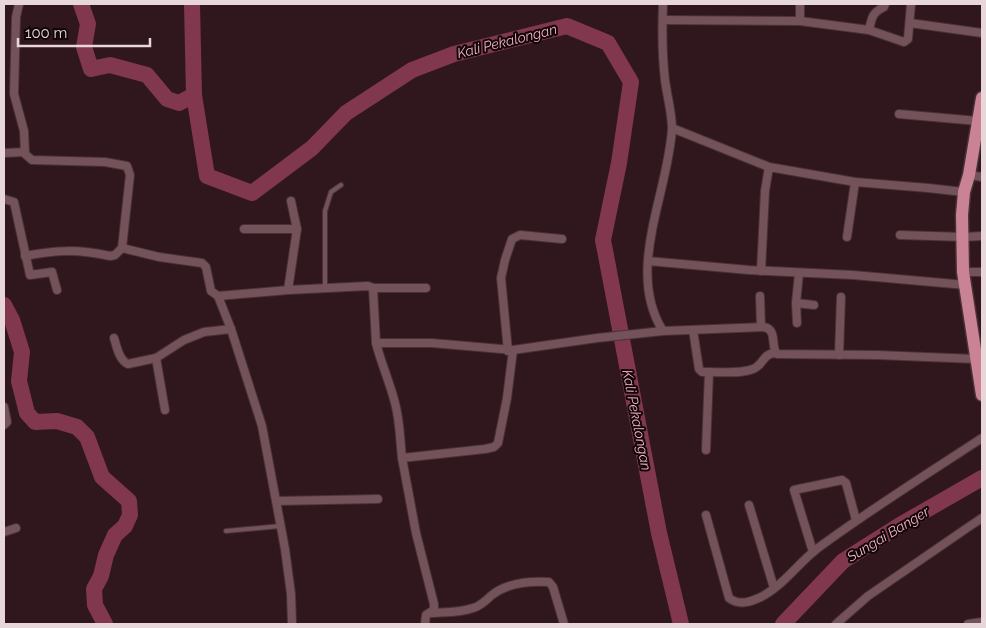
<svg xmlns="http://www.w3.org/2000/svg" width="986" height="628" font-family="Raleway,sans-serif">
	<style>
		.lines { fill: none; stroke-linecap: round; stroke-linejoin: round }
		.river { stroke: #81374d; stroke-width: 16 }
		.lane-casing { stroke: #493237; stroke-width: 6 }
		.street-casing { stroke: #493237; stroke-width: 10 }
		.primary-casing { stroke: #493237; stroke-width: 15 }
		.lane { stroke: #74525a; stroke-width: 4 }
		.street { stroke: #74525a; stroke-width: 8 }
		.primary { stroke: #c98394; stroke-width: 12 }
		.labels { text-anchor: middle; stroke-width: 4; stroke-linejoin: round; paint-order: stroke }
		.water-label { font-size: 14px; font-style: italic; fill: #f5b2c2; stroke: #100608 }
	</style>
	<rect width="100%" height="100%" fill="#2f171d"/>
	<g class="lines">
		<g class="river">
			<path d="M81,4l7,20 -4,23 7,22 19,-4 37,10 20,24 12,4 15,-8"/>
			<path d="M192,4l2,91 13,81 45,17 60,-45 34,-35 66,-43 42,-16 113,-28 41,17 23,39 -12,81 -16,77 56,293 22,91"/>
			<path d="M4,305l8,15 10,32 -3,29 8,32 8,9 22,-1 20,6 10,10 15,40 27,24 1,14 -5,11 -10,9 -9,20 -5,21 -7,13 1,16 10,19"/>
			<path d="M783,624l60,-63 57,-36 82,-47"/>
		</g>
		<defs>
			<g id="lane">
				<path d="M325,287v-76l6,-19 10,-7"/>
				<path d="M226,531l54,-5"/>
			</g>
			<g id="street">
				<path d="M19,4l-3,13 -2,77 10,37 1,23 7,6 73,2 22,4 3,9 -8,73 37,9 43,6 4,4 5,24 7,5 70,-6 9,-61 -6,-28"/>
				<path d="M663,4c-1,25 -1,51 2,76 2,16 7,33 7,49 -4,65 -47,142 -9,202"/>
				<path d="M800,4v17l69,9 35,12 4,-3 3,-35"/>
				<path d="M663,20l137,1"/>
				<path d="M910,23l72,10"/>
				<path d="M869,30c3,-13 3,-17 15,-23l1,-3"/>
				<path d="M899,114l79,7"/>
				<path d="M672,128l97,39 86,15 73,6 36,4"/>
				<path d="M4,153l21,-1"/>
				<path d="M969,175l13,2"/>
				<path d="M4,199l10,3 16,73 22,-3 5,18"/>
				<path d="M244,229h53"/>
				<path d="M900,235l63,2 19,-1"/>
				<path d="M847,237l8,-55"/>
				<path d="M25,256c32,-6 52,-7 85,0l5,-1 7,-7"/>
				<path d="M648,261l101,9 104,5 113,10"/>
				<path d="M761,271l4,-80 4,-24"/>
				<path d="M963,272h19"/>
				<path d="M373,288l3,55"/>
				<path d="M288,290l80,-4 5,2h53"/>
				<path d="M218,296l13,33 31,97 23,123 6,45 1,30"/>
				<path d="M760,296l1,31"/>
				<path d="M796,303l18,2"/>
				<path d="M797,323l-1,-20 3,-30"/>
				<path d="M693,330l6,39 3,3h7l-3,78"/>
				<path d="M114,338c3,9 5,22 14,26l28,-6 28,-18 20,-8 27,-3"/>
				<path d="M508,351l-7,-73 4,-18 7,-21 8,-4 42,4"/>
				<path d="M839,355l2,-58"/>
				<path d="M156,358l9,52"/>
				<path d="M709,372c14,0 31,2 44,-3 11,-4 9,-15 22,-16"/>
				<path d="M4,407l3,15 -3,3"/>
				<path d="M402,458c-2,-18 -2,-37 -7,-55 -5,-20 -14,-40 -19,-60h56l81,7"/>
				<path d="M276,501l102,-2"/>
				<path d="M749,505l25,83"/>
				<path d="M706,515l23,83c10,8 21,4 32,-1 22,-11 37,-34 57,-49 53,-39 109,-74 164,-110"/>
				<path d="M4,532l12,-4"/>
				<path d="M813,552l-19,-62 48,-10 4,3 10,37"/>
				<path d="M430,613c13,-1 30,0 43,-5 8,-2 13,-8 19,-13 15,-12 39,-14 57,-13l4,5 11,37"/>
				<path d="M425,624l1,-9 8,-5v-6l-18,-71 -14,-75 83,-9 9,-2 4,-4 9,-45 6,-48 84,-12 66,-7 101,-4c14,3 6,19 13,27l100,1 99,4"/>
				<path d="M836,624l32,-28 99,-68 15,-10"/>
				<path d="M968,624l14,-2"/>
			</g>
			<path id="primary" d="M982,98l-13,77 -5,17 -2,23 1,57 19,123"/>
		</defs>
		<use href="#lane" class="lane-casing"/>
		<use href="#street" class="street-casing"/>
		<use href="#primary" class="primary-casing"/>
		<use href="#lane" class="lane"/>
		<use href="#street" class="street"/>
		<use href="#primary" class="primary"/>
	</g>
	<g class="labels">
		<g class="water-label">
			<text transform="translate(507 41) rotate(-14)" y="5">Kali Pekalongan</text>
			<text transform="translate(637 420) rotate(79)" y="5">Kali Pekalongan</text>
			<text transform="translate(888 534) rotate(-31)" y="5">Sungai Banger</text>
		</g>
	</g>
	<rect width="986" height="628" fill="none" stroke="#e7d6da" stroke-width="10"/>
	<path d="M18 38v8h132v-8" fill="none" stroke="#e7d6da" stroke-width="2.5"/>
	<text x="25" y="38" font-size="15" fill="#e7d6da" stroke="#100608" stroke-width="4" paint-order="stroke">100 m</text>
</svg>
